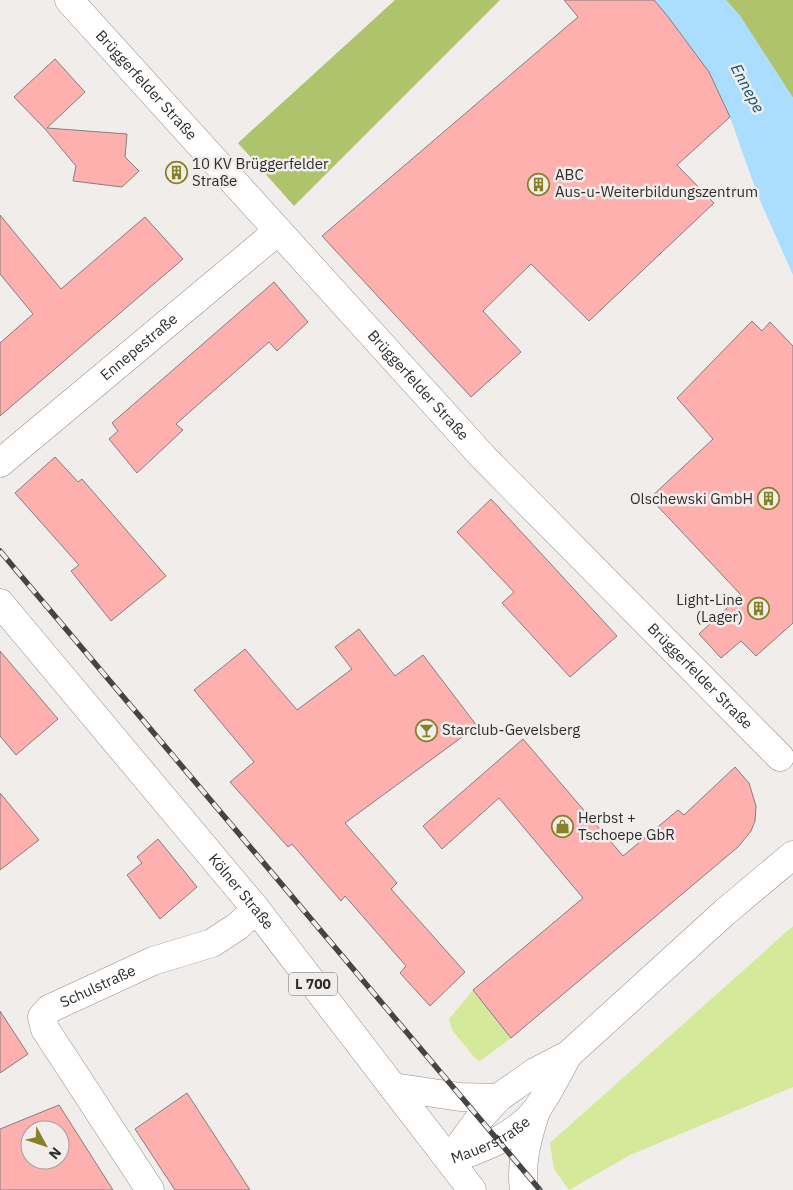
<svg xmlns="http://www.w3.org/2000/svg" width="793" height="1190" font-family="'IBM Plex Sans',sans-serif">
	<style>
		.green { fill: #d4e999 }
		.forest { fill: #aec36c }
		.water { fill: #abddfe }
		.building { fill: #fdb0ae; stroke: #847f7f; fill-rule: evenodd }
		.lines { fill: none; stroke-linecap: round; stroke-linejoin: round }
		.minor-casing { stroke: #948f8e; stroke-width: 29 }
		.major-casing { stroke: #948f8e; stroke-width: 29 }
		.minor { stroke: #fff; stroke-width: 28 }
		.major { stroke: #fff; stroke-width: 28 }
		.rail-casing { stroke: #474544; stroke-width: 5.5 }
		.rail { stroke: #f1edeb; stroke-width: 4; stroke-dasharray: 11; stroke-linecap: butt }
		.labels { text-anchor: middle; stroke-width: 5; stroke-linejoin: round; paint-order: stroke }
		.shield { fill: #f1edeb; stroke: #696766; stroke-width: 1 }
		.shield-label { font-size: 14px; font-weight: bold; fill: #2f2d2d }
		.street-label { font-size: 15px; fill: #2f2d2d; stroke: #f1edeb }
		.poi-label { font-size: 15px; fill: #2f2d2d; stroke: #f1edeb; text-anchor: start }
		.water-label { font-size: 16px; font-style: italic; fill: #0b5275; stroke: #f1edeb }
	</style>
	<rect width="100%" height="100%" fill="#f1edeb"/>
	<g class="green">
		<path d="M793,926v161l-163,68 -61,35 -15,-21 -4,-26z"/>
		<path d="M473,990l38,48 -31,23 -5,-3 -23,-28 -3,-11z"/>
	</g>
	<g class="forest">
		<path d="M395,0h105l-206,206 -56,-63z"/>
		<path d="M726,0h67v98l-53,-82z"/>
	</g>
	<path class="water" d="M654,0h72l14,16 53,82v177l-35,-79 -28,-79 -21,-45z"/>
	<g class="building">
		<path d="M564,0h90l15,18 40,54 21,45 -53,48 37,38 -125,118 -58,-57 -48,47 38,41 -50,45 -149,-161 256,-219z"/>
		<path d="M55,59l30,33 -38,36 80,6 -2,23 14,14 -17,16 -49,-6 3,-15 -30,-36 -32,-33z"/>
		<path d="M0,215l61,74 84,-72 38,42 -183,157v-73l33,-29 -33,-40z"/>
		<path d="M274,282l34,40 -31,29 -8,-9 -93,82 7,6 -46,43 -28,-34 9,-8 -6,-8z"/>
		<path d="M752,321l10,10 8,-9 23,24v277l-37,33 -15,-15 -20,17 -22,-24 42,-39 -91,-97 63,-59 -36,-41z"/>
		<path d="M55,457l23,25 4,-3 84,97 -55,45 -40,-50 8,-6 -64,-72z"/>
		<path d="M491,499l126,137 -47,41 -68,-74 12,-11 -57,-60z"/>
		<path d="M359,629l36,47 28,-21 54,71 -132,97 52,60 -6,6 74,83 -35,34 -30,-33 6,-7 -61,-70 -4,5 -49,-57 -4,3 -58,-65 24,-20 -60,-72 51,-41 52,61 55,-41 -17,-22z"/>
		<path d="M0,651l58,68 -42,36 -16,-19z"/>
		<path d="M523,739l100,117 55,-46 6,5 51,-48 14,16 7,23 -1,15 -4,10 -13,16 -227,191 -38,-48 110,-92 -84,-100 -57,51 -19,-23z"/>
		<path d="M0,793l39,47 -39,30z"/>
		<path d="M158,839l39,48 -37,32 -33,-44 15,-12 -5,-6z"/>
		<path d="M0,1011l28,43 -28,19z"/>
		<path d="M187,1093l63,97h-75l-40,-61z"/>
		<path d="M59,1105l54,85h-113v-61zM30,1130h30v30h-30z"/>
	</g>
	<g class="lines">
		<defs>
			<g id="minor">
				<path id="s1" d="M69,0l415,458 296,299"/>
				<path id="s2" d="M0,463l278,-232"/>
				<path id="s3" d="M150,1190l-105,-161 -3,-12 7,-8 104,-48 59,-18 26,-17 18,-17"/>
			</g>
			<g id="major">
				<path id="s4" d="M0,603l256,306 216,281"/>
				<path d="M393,1087l67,10 38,1"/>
				<path d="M449,1160l30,-41 19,-21 37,-26 33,-17 157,-143 68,-57"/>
				<path id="s5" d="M449,1160c31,-11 67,-23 88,-51 12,-17 21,-36 31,-54"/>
				<path d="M524,1190c-4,-27 4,-54 12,-79"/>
			</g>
		</defs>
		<use href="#minor" class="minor-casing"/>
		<use href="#major" class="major-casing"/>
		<use href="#minor" class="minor"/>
		<use href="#major" class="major"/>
		<defs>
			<path id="rail" d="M0,551l540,639"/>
		</defs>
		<use href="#rail" class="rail-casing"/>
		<use href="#rail" class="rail"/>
	</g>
	<defs>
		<symbol id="building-ring" viewBox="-11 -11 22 22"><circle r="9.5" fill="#f1edeb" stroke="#868129" stroke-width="1.5"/><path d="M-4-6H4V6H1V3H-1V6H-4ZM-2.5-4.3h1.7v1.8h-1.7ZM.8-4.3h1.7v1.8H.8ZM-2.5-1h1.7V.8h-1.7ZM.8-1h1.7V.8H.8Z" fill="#868129"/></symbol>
		<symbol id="bar-ring" viewBox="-11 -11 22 22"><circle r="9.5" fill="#f1edeb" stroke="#868129" stroke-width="1.5"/><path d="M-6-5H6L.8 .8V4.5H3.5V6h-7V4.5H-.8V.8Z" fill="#868129"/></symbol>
		<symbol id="shop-ring" viewBox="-11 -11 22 22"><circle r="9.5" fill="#f1edeb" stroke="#868129" stroke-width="1.5"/><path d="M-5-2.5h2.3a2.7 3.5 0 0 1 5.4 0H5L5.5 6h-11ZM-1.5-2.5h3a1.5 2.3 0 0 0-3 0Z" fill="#868129"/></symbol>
	</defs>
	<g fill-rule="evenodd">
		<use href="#building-ring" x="164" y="160" width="25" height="25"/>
		<use href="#building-ring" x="526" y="172" width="25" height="25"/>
		<use href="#building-ring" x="756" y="486" width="25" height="25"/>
		<use href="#building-ring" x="746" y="596" width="25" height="25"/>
		<use href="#bar-ring" x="414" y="718" width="25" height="25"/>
		<use href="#shop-ring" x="550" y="814" width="25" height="25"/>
	</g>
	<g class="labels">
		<rect class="shield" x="289" y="972.5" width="48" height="23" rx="4"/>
		<g class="shield-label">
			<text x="313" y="989">L 700</text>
		</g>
		<g class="street-label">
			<text dy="5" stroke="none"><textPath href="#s1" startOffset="115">Brüggerfelder Straße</textPath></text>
			<text dy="5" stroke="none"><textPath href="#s2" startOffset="181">Ennepestraße</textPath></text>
			<text dy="5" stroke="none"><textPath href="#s1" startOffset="520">Brüggerfelder Straße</textPath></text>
			<text dy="5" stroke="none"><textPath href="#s1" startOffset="925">Brüggerfelder Straße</textPath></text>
			<text dy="5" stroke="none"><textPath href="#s4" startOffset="376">Kölner Straße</textPath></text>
			<text dy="5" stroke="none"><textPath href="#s3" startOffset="269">Schulstraße</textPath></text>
			<text dy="5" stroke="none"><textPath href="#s5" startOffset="46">Mauerstraße</textPath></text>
		</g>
		<g class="poi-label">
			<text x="192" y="169">10 KV Brüggerfelder<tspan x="192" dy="17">Straße</tspan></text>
			<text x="555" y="180">ABC<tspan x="555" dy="17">Aus-u-Weiterbildungszentrum</tspan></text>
			<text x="753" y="504" text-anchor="end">Olschewski GmbH</text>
			<text x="743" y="605" text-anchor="end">Light-Line<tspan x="743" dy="17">(Lager)</tspan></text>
			<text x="442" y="735">Starclub-Gevelsberg</text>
			<text x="578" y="823">Herbst +<tspan x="578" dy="17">Tschoepe GbR</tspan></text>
		</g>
		<g class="water-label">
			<text transform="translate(748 88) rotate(62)" y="6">Ennepe</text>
		</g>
	</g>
	<g transform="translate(45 1145) rotate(130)"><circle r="24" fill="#f1edeb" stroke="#a3a09f"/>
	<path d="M0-4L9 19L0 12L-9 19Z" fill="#868129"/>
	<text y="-8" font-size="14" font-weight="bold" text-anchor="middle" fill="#2f2d2d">N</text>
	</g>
</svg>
